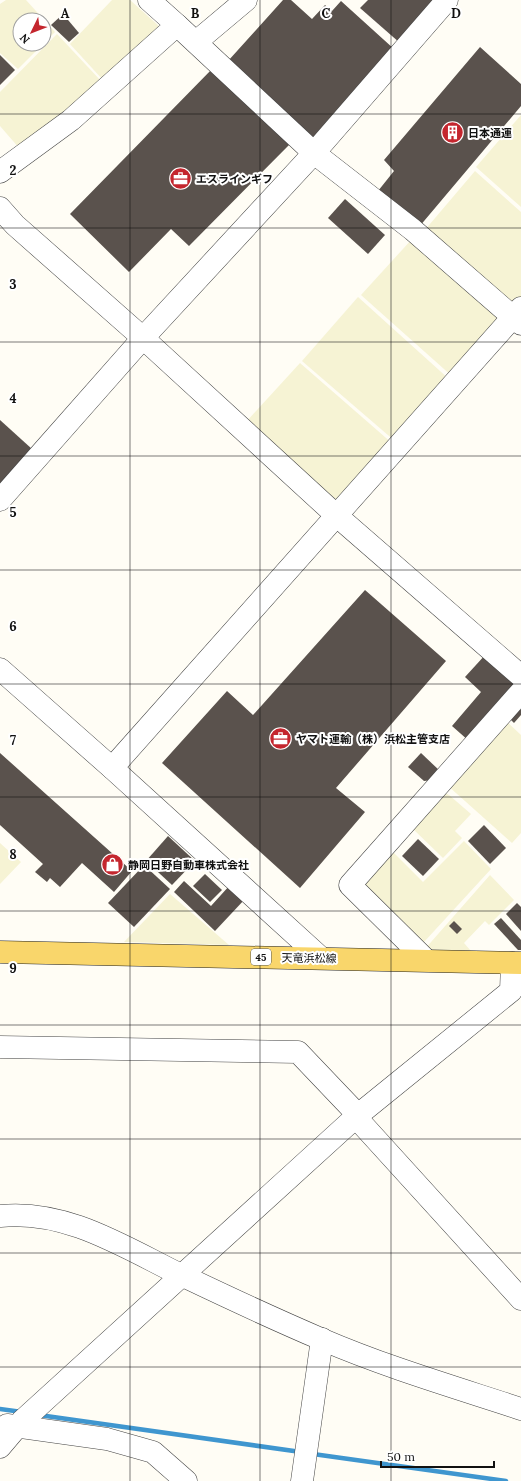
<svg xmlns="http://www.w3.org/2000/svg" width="521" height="1481" font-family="Lora,'Noto Sans JP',serif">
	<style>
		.farmland { fill: #f6f3d4 }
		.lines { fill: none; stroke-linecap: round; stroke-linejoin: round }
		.stream { stroke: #3f96cf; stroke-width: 4.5 }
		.building { fill: #5a524d }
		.minor-casing { stroke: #444; stroke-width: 23 }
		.major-casing { stroke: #222; stroke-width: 23 }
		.minor { stroke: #fff; stroke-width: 22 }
		.major { stroke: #f9d66b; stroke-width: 22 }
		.grid { fill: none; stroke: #111; stroke-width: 1; stroke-opacity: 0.55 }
		.labels { text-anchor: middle; stroke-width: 4; stroke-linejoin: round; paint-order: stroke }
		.shield { fill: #fff; stroke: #585858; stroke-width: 1 }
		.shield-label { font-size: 10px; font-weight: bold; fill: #111 }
		.poi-label { font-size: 11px; font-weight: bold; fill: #111; stroke: #fff; text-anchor: start }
		.street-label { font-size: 11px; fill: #111; stroke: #fff }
		.grid-label { font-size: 13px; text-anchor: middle; font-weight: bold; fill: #111; stroke: #fff; stroke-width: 4; stroke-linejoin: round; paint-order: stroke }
	</style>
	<rect width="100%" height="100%" fill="#fffdf5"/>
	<g class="farmland">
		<path d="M6,0h20l29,32 -11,11v-23h-24v24h23l-25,25 -18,-16v-49z"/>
		<path d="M112,0h18l31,28 -58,52 -33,-36z"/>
		<path d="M57,34l45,48 -82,67 -20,-23v-34z"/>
		<path d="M521,115v92l-45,-40z"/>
		<path d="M475,171l46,41v87l-8,10 -89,-78z"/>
		<path d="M413,238l91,81 -51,58 -92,-82z"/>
		<path d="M358,297l92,83 -54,62 -94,-81z"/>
		<path d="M300,363l93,81 -57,64 -90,-86z"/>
		<path d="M504,719l17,16v98l-9,10 -65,-58z"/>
		<path d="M443,792l6,3 22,19 -16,17 7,7 -19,20 -33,-32z"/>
		<path d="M464,841l27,28 -67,73 -64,-61 30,-32 33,33z"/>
		<path d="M0,843l21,19 -21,22z"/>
		<path d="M490,875l24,25 -25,25 -4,-4 -21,22 7,8 -4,3 -43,-4z"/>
		<path d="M170,894l59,51 -105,-3z"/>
	</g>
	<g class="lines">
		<g class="stream">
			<path d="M0,1409l22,3"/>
			<path d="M39,1415l262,37"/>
			<path d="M313,1454l193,27"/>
		</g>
	</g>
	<g class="building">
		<path d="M283,0h8l21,19 13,-14 7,6 9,-10 53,48 -80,89 -86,-77z"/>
		<path d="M368,0h71l-39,43 -40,-35z"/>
		<path d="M63,14l16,19 -10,9 -18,-17z"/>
		<path d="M480,47l41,37v22l-102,121 -41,-36 16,-20 -10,-11z"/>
		<path d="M0,55l15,15 -15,15z"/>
		<path d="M213,68l77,76 -101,102 -18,-17 -42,43 -59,-58z"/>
		<path d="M345,199l40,36 -17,19 -40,-36z"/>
		<path d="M0,420l32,29 -32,36z"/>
		<path d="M365,590l81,71 -110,127 29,24 -65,76 -138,-125 65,-72 26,24z"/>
		<path d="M486,654l34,30 -51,57 -17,-15 29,-34 -16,-15z"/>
		<path d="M519,708l2,2v5l-7,8 -5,-5z"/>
		<path d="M0,753l132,118 -18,21 -32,-29 -22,24 -10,-9 -3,4 -12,-10 8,-8 -43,-39z"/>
		<path d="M421,753l20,19 -8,8 -9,1 -16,-14z"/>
		<path d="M484,825l22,23 -16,16 -22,-23z"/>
		<path d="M168,836l27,25 -23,24 -26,-24z"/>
		<path d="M418,839l21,20 -16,17 -21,-20z"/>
		<path d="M144,865l26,24 -36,38 -26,-24z"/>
		<path d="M205,874l17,16 -12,12 -17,-16z"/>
		<path d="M184,881l27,25 19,-21 15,14 -30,32 -41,-39z"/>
		<path d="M517,903l4,4v24l-15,-17z"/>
		<path d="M501,918l20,22v10h-3l-24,-26z"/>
		<path d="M454,921l8,8 -5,5 -8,-8z"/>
	</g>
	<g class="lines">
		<defs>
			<g id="minor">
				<path d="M177,25l137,128 99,77 108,94"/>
				<path d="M196,42l50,-42"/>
				<path d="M0,172l71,-52 106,-95 -28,-25"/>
				<path d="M0,208l15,17 128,113 194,178 184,160"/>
				<path d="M0,500l143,-162 171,-185 133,-153"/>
				<path d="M0,669l112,99 209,190"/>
				<path d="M112,768l409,-460"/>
				<path d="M426,960l-76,-75 171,-193"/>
				<path d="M0,1047l298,5 60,63 4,9 159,175"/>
				<path d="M0,1216c66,-7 124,31 181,59 46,22 93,44 140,64 65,28 133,48 200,70"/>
				<path d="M7,1425l100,14 46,13 33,29"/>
				<path d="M0,1447l22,-26 336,-306 153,-124 1,-28"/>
				<path d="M302,1481l20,-142"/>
			</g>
			<path id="major" d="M0,952l521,11"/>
		</defs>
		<use href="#minor" class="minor-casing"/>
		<use href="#major" class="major-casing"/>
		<use href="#minor" class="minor"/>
		<use href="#major" class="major"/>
	</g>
	<path class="grid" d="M130,0v1481M260,0v1481M391,0v1481M0,114h521M0,228h521M0,342h521M0,456h521M0,570h521M0,684h521M0,797h521M0,911h521M0,1025h521M0,1139h521M0,1253h521M0,1367h521"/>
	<defs>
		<symbol id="building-disc" viewBox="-11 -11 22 22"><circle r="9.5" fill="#c4262e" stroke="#fff"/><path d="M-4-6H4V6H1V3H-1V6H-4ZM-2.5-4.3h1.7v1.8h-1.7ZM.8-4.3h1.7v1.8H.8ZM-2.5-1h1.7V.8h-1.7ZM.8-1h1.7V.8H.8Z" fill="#fff"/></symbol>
		<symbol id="office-disc" viewBox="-11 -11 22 22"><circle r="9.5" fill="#c4262e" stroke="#fff"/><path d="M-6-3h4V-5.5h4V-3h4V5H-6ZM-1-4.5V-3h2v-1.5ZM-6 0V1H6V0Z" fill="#fff"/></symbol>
		<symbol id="shop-disc" viewBox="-11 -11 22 22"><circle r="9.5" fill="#c4262e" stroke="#fff"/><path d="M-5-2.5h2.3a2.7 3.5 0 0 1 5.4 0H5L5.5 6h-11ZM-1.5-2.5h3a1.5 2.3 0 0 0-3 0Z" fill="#fff"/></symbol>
	</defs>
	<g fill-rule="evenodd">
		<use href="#building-disc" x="440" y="120" width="25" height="25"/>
		<use href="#office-disc" x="168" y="166" width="25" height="25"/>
		<use href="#office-disc" x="268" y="726" width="25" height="25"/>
		<use href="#shop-disc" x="100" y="852" width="25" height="25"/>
	</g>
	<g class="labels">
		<rect class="shield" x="251" y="949" width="20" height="16" rx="3"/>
		<g class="shield-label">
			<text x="261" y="961">45</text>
		</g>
		<g class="poi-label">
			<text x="468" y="137">日本通運</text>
			<text x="196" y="183">エスラインギフ</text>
			<text x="296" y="743">ヤマト運輸（株）浜松主管支店</text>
			<text x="128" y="869">静岡日野自動車株式会社</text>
		</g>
		<g class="street-label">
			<text transform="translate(309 958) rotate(1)" y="4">天竜浜松線</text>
		</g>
	</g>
	<g class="grid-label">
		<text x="65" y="18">A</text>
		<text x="195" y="18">B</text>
		<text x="326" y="18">C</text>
		<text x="456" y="18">D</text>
		<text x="13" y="175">2</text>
		<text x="13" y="289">3</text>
		<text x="13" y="403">4</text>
		<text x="13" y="517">5</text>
		<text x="13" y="631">6</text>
		<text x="13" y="745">7</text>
		<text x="13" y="859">8</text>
		<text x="13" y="973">9</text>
	</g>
	<g transform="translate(32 32) rotate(227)"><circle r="19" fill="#ffffff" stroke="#a0a0a0"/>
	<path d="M0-3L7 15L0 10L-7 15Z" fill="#c4262e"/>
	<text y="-6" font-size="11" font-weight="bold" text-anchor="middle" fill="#111111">N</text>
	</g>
	<path d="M381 1461v6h113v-6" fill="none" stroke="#111111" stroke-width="2"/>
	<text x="387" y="1461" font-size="12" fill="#111111" stroke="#ffffff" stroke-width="3" paint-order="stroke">50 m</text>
</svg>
